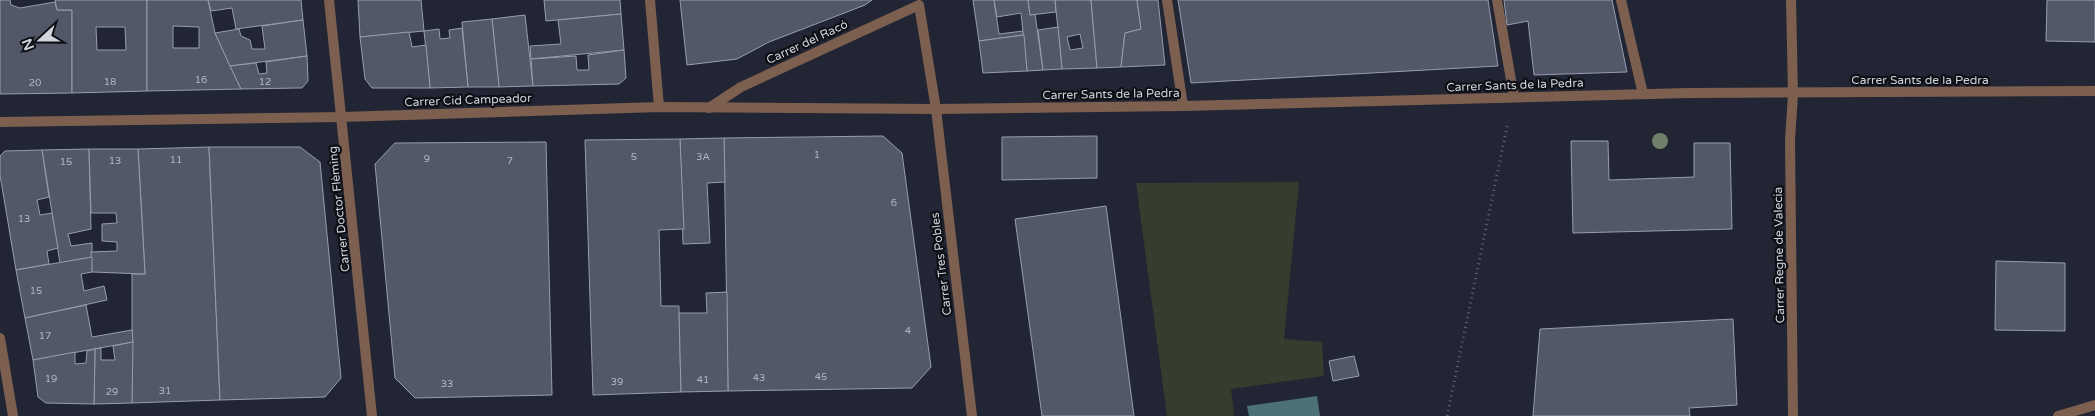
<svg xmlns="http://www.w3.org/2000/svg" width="2095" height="416" font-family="'Varela Round',sans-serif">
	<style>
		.green { fill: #353d2e }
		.water { fill: #4b7174 }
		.building { fill: #535868; stroke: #979daf; fill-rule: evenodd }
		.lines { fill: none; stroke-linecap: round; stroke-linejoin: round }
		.path { stroke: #616571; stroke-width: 3; stroke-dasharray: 1 4; stroke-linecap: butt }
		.service { stroke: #7d5f4f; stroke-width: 10 }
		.pedestrian { stroke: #7d5f4f; stroke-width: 10 }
		.minor { stroke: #7d5f4f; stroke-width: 10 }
		.tertiary { stroke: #7d5f4f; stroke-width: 10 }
		.tree { fill: #707f6a }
		.labels { text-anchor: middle; stroke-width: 4.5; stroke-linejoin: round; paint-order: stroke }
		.number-label { font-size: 10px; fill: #b2b5c0 }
		.street-label { font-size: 12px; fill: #d1d4dd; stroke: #0d0f15 }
	</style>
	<rect width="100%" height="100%" fill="#222634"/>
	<path class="green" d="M1299,182l-15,157 38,3 2,34 -93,13 3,27h-67l-31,-233z"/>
	<path class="water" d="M1317,396l3,20h-71l-2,-10z"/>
	<g class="building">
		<path d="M0,0h10l1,5 9,3 35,-6 2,8h15v83l-72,1z"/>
		<path d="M55,0h92v91l-75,2v-83h-15zM96,27h29l1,23h-29z"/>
		<path d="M147,0h61l7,33 26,56 -94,2zM173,26l26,1v21h-26z"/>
		<path d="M208,0h93l2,20 -67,9 -4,-21 -21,3z"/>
		<path d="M358,0h63l3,31 -64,6z"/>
		<path d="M544,0h76l1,14 -75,7z"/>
		<path d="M680,0h192l-7,5 -96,37 -32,17 -50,6z"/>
		<path d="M973,0h21l5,34 24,-3 1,4 -45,6z"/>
		<path d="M994,0h34l2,15 5,-1 8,56 -16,1 -6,-58 -24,4z"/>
		<path d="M1028,0h27l1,12 -26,3z"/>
		<path d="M1055,0h36l6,68 -35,1zM1080,34l3,14 -13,2 -3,-13z"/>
		<path d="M1091,0h46l4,29 -16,4 -4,34 -24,1z"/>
		<path d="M1137,0h21l7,65 -44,2 4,-34 16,-4z"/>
		<path d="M1178,0h310l10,66 -307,17z"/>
		<path d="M1504,0h108l15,72 -93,3 -6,-54 -21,4z"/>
		<path d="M2047,0h48v42l-49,-1z"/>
		<path d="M621,14l3,36 -93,9 -1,-13 31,-2 -3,-24z"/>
		<path d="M525,15l8,71 -34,1 -7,-68z"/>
		<path d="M492,19l7,68h-31l-6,-65z"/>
		<path d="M303,20l4,36 -77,10 -15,-33 24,-4 2,7 9,4 2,9h13l-3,-23z"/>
		<path d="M1058,27l4,42 -19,1 -5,-40z"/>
		<path d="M462,28l6,59 -38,1 -6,-57 15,-2 1,10 10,-1 -1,-8z"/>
		<path d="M409,32l3,15 14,-2 4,43h-58l-7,-9 -5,-42z"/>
		<path d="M1024,35l3,36 -44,2 -4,-32z"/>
		<path d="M624,50l2,28 -7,6 -86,2 -2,-27 45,-3 1,14h12l-1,-15z"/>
		<path d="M307,56l1,25 -6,7h-4l-57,1 -11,-23 26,-3 3,11 8,-1 -1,-11z"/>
		<path d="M883,136l19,17 29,214 -19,21 -184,3 -4,-253z"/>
		<path d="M1097,136v42l-95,2v-43z"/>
		<path d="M724,138l1,44 -18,1 3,60 -27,1 -3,-105z"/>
		<path d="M680,139l4,90 -25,1 2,76h18l2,86 -88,3 -8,-255z"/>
		<path d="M1571,141h37l1,39 85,-3v-34h36l2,86 -159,4z"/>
		<path d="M546,142l6,253 -137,3 -20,-20 -20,-214 20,-21z"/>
		<path d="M209,147l11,253 -88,3v-129h13l-7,-125z"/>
		<path d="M209,147h91l20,15 21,216 -16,19 -105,3z"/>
		<path d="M89,149l2,80 -23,5 3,12 21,-3v14l-32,6 -18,-113z"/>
		<path d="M89,149h49l7,125 -53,-2 -1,-20 26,-1v-9l-15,-1v-17l15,-1 -1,-10h-25z"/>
		<path d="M42,150l7,47 -12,3 3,15 12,-2 6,35 -11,3 2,13 -33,6 -16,-95v-19l5,-5z"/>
		<path d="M1106,206l28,210h-92l-27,-197z"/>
		<path d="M92,257v15l-11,2 3,17 20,-5 3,14 -82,18 -9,-48z"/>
		<path d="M1996,261l69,2v68l-70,-1z"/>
		<path d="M727,292l1,99 -47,1 -2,-79h28l-1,-20z"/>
		<path d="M86,305l6,32 40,-7 1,12 -100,18 -8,-42z"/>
		<path d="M1733,319l4,86 -48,3 1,8h-157l7,-87z"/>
		<path d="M133,342l-1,61 -38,1 1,-55 6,-1v12h14l-2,-14z"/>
		<path d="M95,349l-1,55 -48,-1 -8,-6 -5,-37 42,-8v12l11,-1 1,-12z"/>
		<path d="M1354,356l5,20 -26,5 -4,-20z"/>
	</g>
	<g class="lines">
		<path class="path" d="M1447,416l61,-294"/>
		<path class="service" d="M1167,0l16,106"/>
		<g class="pedestrian">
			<path d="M1497,0l17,97"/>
			<path d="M1621,0l22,94"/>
		</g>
		<g class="minor">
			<path d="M329,0l43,416"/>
			<path d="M650,0l9,107"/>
			<path d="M1791,0l2,94 -3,46 3,276"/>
			<path d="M709,108l32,-21 178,-82 17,104 36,307"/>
			<path d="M0,122l342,-5 317,-10 277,2 247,-3 505,-13 407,-2"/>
			<path d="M0,338l13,78"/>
		</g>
		<path class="tertiary" d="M2058,416l37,-11"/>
	</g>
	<circle class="tree" cx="1660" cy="141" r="8"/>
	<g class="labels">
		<g class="number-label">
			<text x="201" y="83">16</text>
			<text x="110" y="85">18</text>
			<text x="265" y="85">12</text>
			<text x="35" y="86">20</text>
			<text x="817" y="158">1</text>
			<text x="634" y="160">5</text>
			<text x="703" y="160">3A</text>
			<text x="427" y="162">9</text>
			<text x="176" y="163">11</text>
			<text x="115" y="164">13</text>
			<text x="510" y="164">7</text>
			<text x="66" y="165">15</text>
			<text x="894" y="206">6</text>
			<text x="24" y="222">13</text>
			<text x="36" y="294">15</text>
			<text x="908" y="334">4</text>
			<text x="45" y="339">17</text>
			<text x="821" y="380">45</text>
			<text x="759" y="381">43</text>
			<text x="51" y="382">19</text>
			<text x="703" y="383">41</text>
			<text x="617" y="385">39</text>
			<text x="447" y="387">33</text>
			<text x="165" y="394">31</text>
			<text x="112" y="395">29</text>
		</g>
		<g class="street-label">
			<text transform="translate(807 42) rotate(-25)" y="4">Carrer del Racó</text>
			<text x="1920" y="84">Carrer Sants de la Pedra</text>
			<text transform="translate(1515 85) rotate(-2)" y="4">Carrer Sants de la Pedra</text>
			<text transform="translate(1111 94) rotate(-1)" y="4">Carrer Sants de la Pedra</text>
			<text transform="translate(468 100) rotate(-2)" y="4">Carrer Cid Campeador</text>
			<text transform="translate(339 209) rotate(-96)" y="4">Carrer Doctor Flèming</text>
			<text transform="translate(1779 255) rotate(-91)" y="4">Carrer Regne de Valecia</text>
			<text transform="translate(941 264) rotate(-97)" y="4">Carrer Tres Pobles</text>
		</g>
	</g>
	<g transform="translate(40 40) rotate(249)" stroke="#0d0f15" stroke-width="4" paint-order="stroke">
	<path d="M0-4L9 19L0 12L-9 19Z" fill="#d1d4dd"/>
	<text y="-8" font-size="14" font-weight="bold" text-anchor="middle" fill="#d1d4dd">N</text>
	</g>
</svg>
